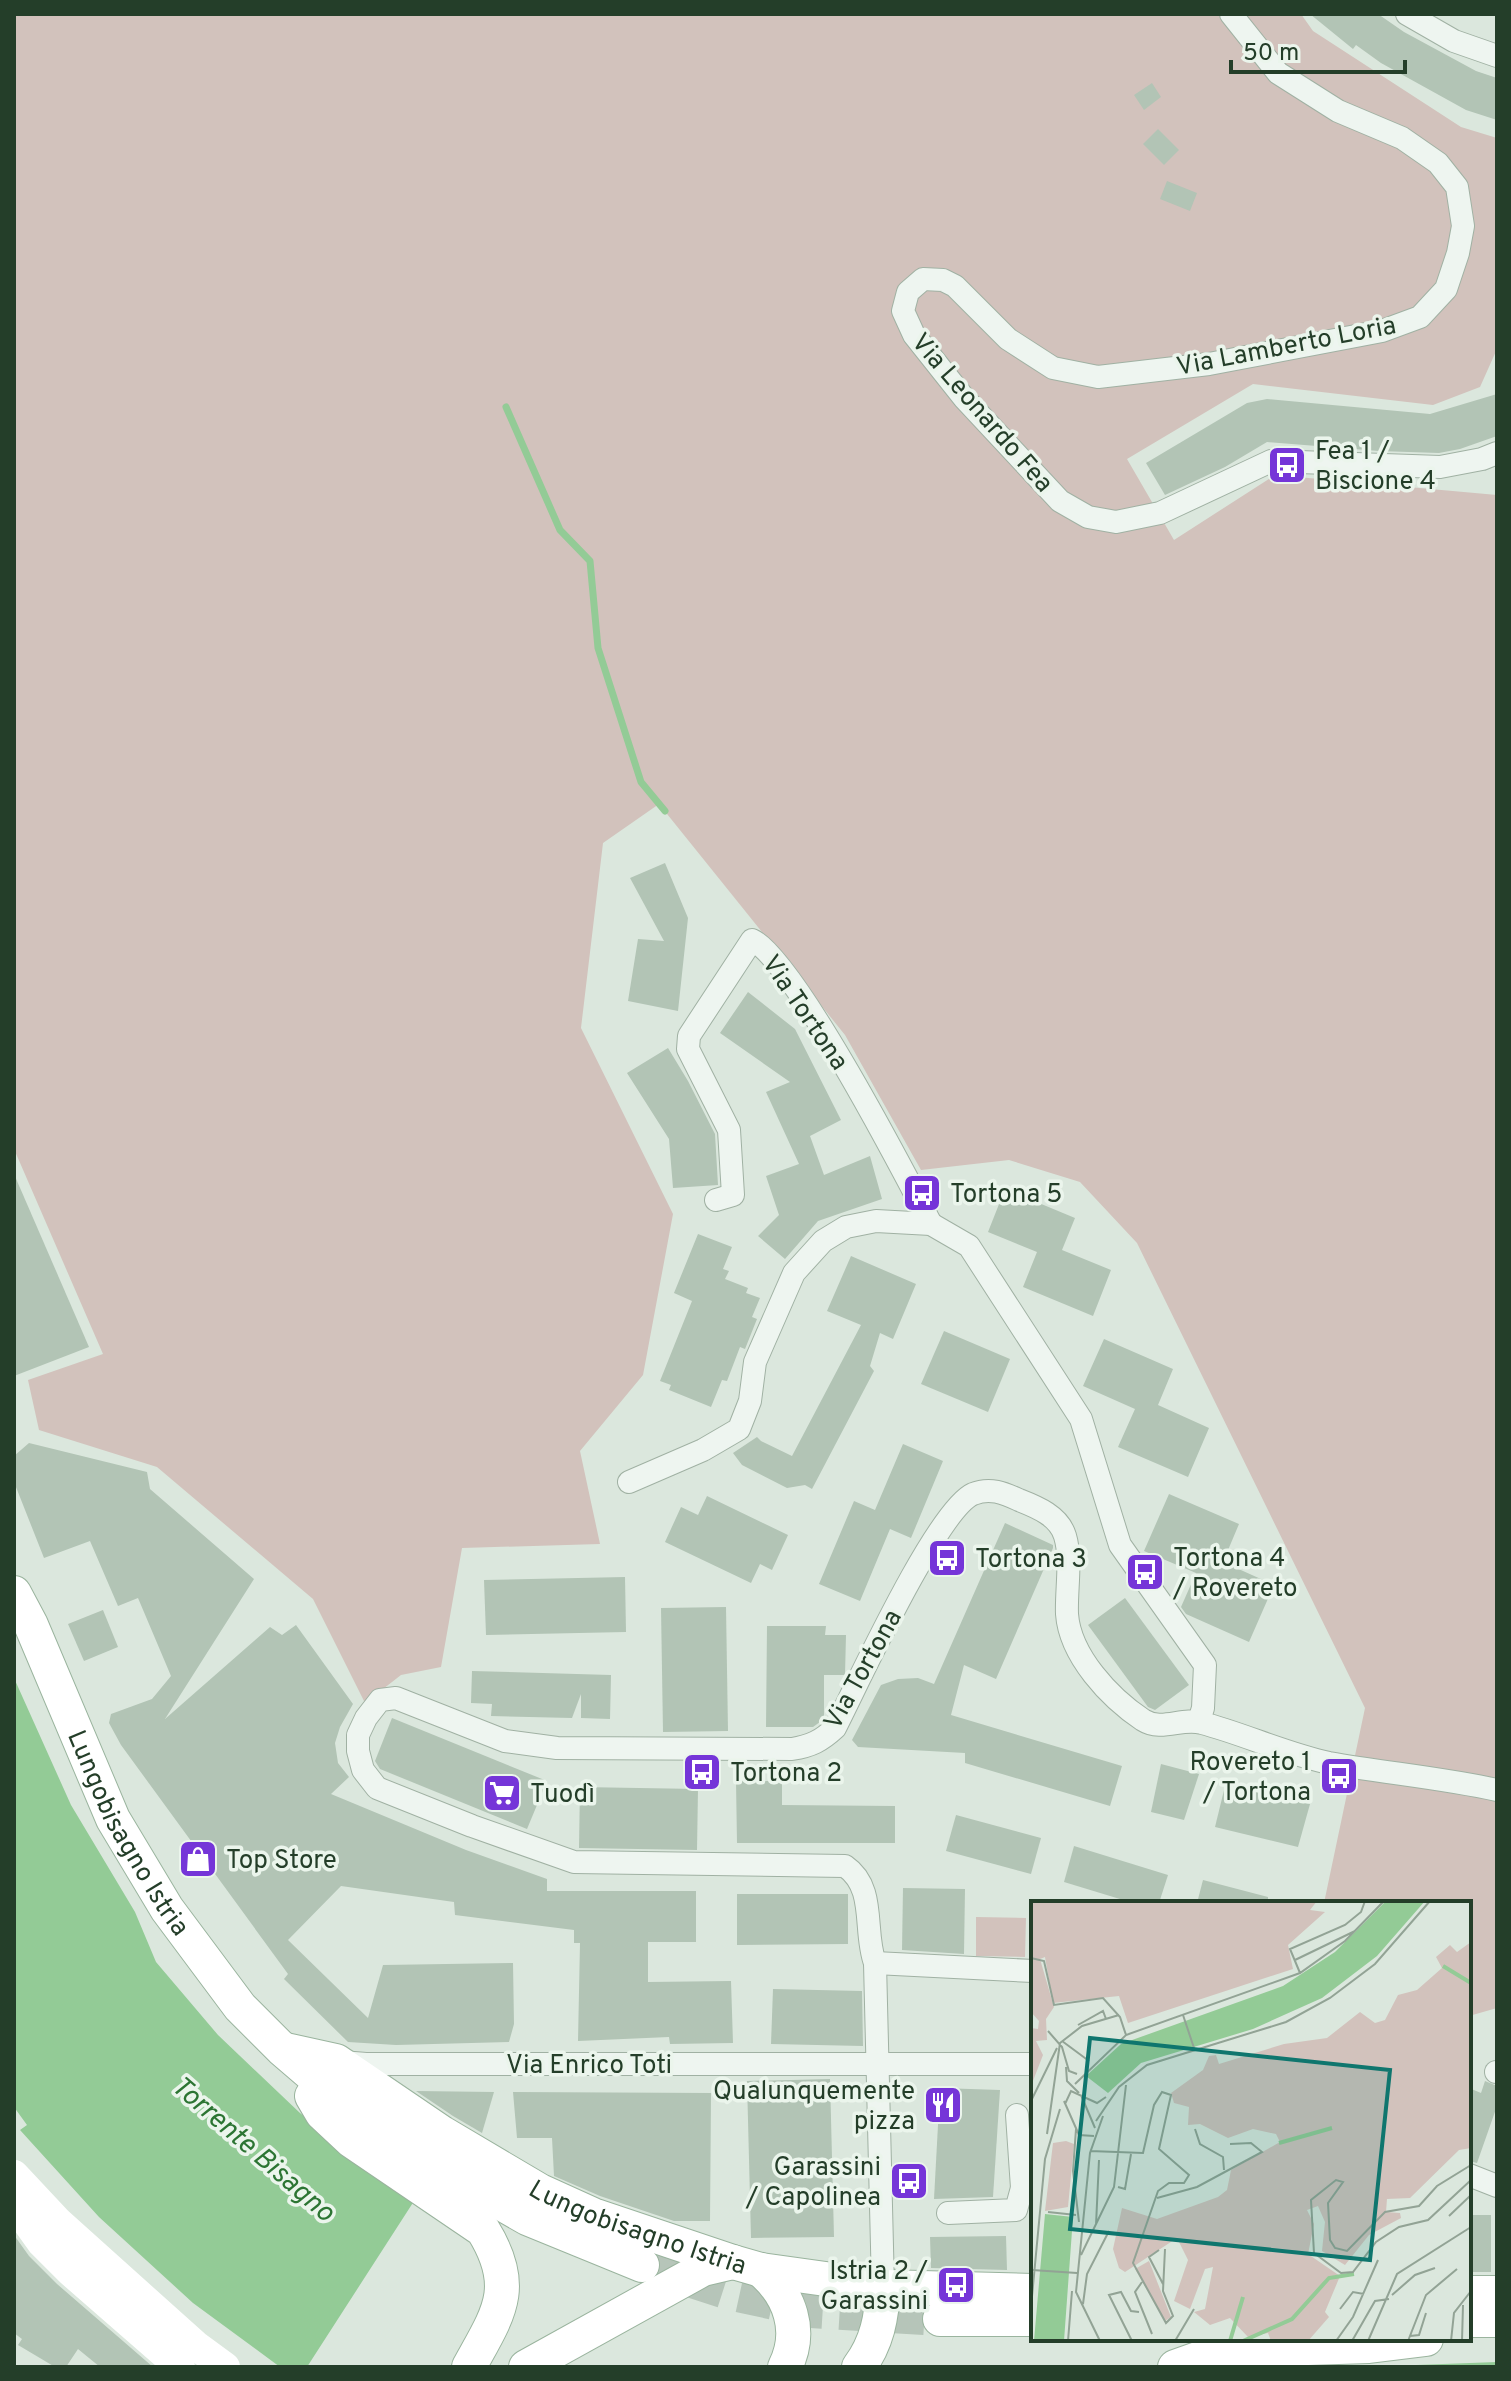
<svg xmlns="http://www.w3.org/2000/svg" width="1511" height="2381" font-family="Overpass,sans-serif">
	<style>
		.green { fill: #d2c2bc }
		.water { fill: #93cb96 }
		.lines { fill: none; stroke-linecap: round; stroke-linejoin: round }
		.stream { stroke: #93cb96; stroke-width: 7 }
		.building { fill: #b2c4b5 }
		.primary-tunnel { stroke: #b6c5b9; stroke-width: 34; stroke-dasharray: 34 17; stroke-linecap: butt }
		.minor-casing { stroke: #a0b1a3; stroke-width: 24 }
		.primary-casing { stroke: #9ab49e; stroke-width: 36 }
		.minor { stroke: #eef5f0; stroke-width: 22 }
		.secondary { stroke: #fff; stroke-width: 30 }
		.primary { stroke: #fff; stroke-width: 34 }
		.labels { text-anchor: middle; stroke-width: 7; stroke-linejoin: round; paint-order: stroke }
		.street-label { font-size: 26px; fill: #243e29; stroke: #ebf5ec }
		.poi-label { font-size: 26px; fill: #243e29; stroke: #ebf5ec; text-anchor: start }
		.water-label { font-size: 28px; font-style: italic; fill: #2c7533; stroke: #ebf5ec }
		.inset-river { fill: none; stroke: #93cb96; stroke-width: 4 }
		.inset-road { fill: none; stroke: #92a395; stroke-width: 2 }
		.view { fill: #0f766e; fill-opacity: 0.15; stroke: #0f766e; stroke-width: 4 }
		.inset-edge { fill: none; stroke: #243e29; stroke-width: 4 }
	</style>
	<rect width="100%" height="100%" fill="#dbe7dd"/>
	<g class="green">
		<path d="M14,14h1287l12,17 148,96 36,11v211l-17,38 -47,18 -180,-21 -126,75 47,81 101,-65 222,20v1041l-2,2 2,6v464l-28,8v-113h-145l41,-195 -228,-465 -57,-61 -71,-22 -88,10 -76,-135 -186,-231 -56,39 -22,185 92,186 -30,161 -63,76 20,93 -138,4 -21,119 -40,8 -36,28 -52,-104 -156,-132 -118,-37 -11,-50 75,-26 -89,-205z"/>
		<path d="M976,1917l50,1 -1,39 -49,-1z"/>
	</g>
	<g class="water">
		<path d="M14,1678l57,127 64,107 21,50 62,73 82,78 46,37 70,48 -109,169h-27l-87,-64 -94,-86 -79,-87 7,-5 -13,-18z"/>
		<path d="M1497,2362v5h-81v-2z"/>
	</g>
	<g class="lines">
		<path class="stream" d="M506,407l54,123 30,31 8,87 43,134 24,29"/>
	</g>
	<g class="building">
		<path d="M1310,14h68l26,18 72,39 21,7v42l-31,-10 -85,-47 -25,-18 -3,4z"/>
		<path d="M1152,83l9,14 -17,13 -10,-15z"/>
		<path d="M1158,129l21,21 -15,15 -21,-21z"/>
		<path d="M1167,181l30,12 -7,18 -30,-12z"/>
		<path d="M1497,394v42l-37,13 -21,4 -60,-2 -112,-9 -42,25 -60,28 -19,-32 101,-60 20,-4 163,15z"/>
		<path d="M665,863l23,55 -10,93 -50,-10 10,-62 26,2 -34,-63z"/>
		<path d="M748,992l47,37 46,91 -31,16 14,39 46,-19 12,43 -64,22 -33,38 -27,-23 21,-21 -13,-39 33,-12 -33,-72 24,-10 -70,-49z"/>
		<path d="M668,1048l20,33 27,53 3,51 -45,3 -4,-49 -42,-66z"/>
		<path d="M14,1174l75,173 -75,29z"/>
		<path d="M1005,1189l70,29 -13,32 49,20 -18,46 -70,-29 14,-35 -49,-20z"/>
		<path d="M698,1234l34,13 -9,22 6,2 -4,8 23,9 -2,5 14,5 -8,19 5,2 -12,30 -5,-2 -13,34 -5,-1 -11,27 -42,-17 2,-5 -11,-4 32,-80 -18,-8z"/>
		<path d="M851,1256l65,28 -23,55 -13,-6 -10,33 4,5 -62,118 -7,-4 -18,3 -45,-23 -9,-12 24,-16 4,4 31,15 69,-131 -34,-14z"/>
		<path d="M944,1331l66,28 -22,53 -67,-28z"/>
		<path d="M1104,1339l69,30 -15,36 51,23 -21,49 -70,-30 17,-38 -52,-23z"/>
		<path d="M29,1443l118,29 3,17 104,90 -89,140 105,-92 12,8 14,-10 57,79 -13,23 -5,16 3,20 11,14 -18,17 135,56 81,29v12h149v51h-48v40l83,-1 2,62 -63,1 -1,-7 -91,4 2,-98h-6v-13l-119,-15 -1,-13 -113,-16 -53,54 80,78 15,-53 130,-2 1,61 -5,18 -113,3 -48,-3 -64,-63 4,-5 -167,-229 -12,-22 2,-9 41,-15 19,-23 -33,-78 -20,8 -28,-65 -46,17 -30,-76v-26z"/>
		<path d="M903,1444l40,17 -32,77 -21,-9 -30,72 -41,-17 35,-83 21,9z"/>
		<path d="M1169,1494l70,30 -16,38 51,23 -25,57 -63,-28 -5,-7 15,-34 -52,-22z"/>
		<path d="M707,1496l81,39 -16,35 -12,-6 -9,19 -86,-41 16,-35 17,8z"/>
		<path d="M1005,1523l48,22v3l-57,131 -32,-14 -13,50 171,51 -12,40 -145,-43v-10l-107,-6 -6,-7 29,-55 17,-6 20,-1 16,6z"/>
		<path d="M625,1577l1,55 -140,3 -2,-55z"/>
		<path d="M1125,1598l64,87 -34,25 -7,-3 -60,-82z"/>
		<path d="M726,1607l2,124 -65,1 -2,-124z"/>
		<path d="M103,1610l15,37 -34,14 -16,-37z"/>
		<path d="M767,1626h59l-1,9h21l-1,40h-21v44l-11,8h-47z"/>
		<path d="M472,1671l139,4 -1,44 -29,-1v-24l-9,24 -81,-2 1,-12 -21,-1z"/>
		<path d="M392,1718l155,63 -20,48 -147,-60 -5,-8z"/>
		<path d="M1161,1764l38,10 -15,46 -33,-8z"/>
		<path d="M736,1781h46v24l113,1v37h-158z"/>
		<path d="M1226,1782l84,22 -12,43 -83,-20z"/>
		<path d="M580,1787l118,2 -1,61 -118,-2z"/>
		<path d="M956,1815l85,23 -10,36 -85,-23z"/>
		<path d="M1074,1846l94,29 -9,28h-26l-69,-21z"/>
		<path d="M1203,1880l65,17v6h-71z"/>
		<path d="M903,1888l62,1 -1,65 -62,-4z"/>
		<path d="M737,1894h111v50l-111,1z"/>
		<path d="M773,1989l89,2 1,55 -92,-2z"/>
		<path d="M830,2079l4,158 -83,1 -4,-157z"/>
		<path d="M1485,2081l12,5v20l-20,57 -8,-2v-73l12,5z"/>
		<path d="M940,2088l60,2 -7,107 -59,2z"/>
		<path d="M416,2091l78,1 -12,41 -29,-17z"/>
		<path d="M513,2092l198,1 -1,128h-36l-74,-25 -46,-20 -2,-38h-35z"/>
		<rect x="1469" y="2215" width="22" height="57"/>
		<path d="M14,2235l15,21 28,28 96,83h-53l-22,-18 -12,18h-11l-37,-22 4,-6 -8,-6z"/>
		<path d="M1006,2236l1,34 -76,-2 -1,-31z"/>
	</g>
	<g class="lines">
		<path class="primary-tunnel" d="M642,2265l87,28 82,18 129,8"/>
		<defs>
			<g id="minor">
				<path d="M1231,14l47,59 60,38 64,27 36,25 19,24 6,39 -5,27 -12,36 -26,28 -38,14 -173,33 -111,13 -45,-9 -45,-29 -53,-53 -12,-6 -20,-1 -15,13 -5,19 11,24 50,63 96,103 28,16 28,5 44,-9 111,-52 169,6 42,-8 15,-6"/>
				<path d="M1407,14l47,27 43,15"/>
				<path d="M716,1200l17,-5 -4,-65 -41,-81 1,-13 63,-96c41,18 153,234 179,284"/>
				<path d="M629,1482l74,-32 36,-21 11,-28 5,-39 39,-89 29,-32 23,-14 30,-6 55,3 38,22 112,173 39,126 85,120 -2,43 -4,13"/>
				<path d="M875,1963l158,8"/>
				<path d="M342,2062l24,2h667"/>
				<path d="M1496,2072h1"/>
				<path d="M1017,2115l5,73"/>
				<path d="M1469,2175l28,11"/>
				<path d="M948,2213l68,-3 6,-22h11"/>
				<path d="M883,2287l-8,-324c-12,-32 2,-75 -30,-97l-271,-4 -102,-36 -95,-38 -14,-18 -5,-19v-16l8,-17 14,-18 16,-2 109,43 52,7 235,1c19,-3 29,-8 43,-21 22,-43 102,-218 138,-234 17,-7 31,-1 46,6 18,7 40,16 46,36 7,23 1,54 2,78 3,42 43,84 76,106 19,12 39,-3 59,3 42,11 84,31 127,40 56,10 113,15 168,27"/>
			</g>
			<g id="primary">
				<path id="s1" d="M14,1593l17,32 82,194 54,90 73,98 42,42 78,67 64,43 103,59 115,47"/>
				<path id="s2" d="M286,2050l50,11 106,72 98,58 53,24 140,47 28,8 122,17 150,4"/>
				<path d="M312,2096l10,17 30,28 131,89c36,58 15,84 -14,137"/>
				<path d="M761,2270c29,25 42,61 24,97"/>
				<path d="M1469,2293h28"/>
				<path d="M940,2319h93"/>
				<path d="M1469,2320h28"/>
				<path d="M526,2367l177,-98 30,-7"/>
				<path d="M859,2367c18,-24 23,-50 24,-80"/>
				<path d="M1175,2367l45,-16 149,-5 57,-7"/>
			</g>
		</defs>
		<use href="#minor" class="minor-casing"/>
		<use href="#primary" class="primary-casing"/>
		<use href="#minor" class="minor"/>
		<g class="secondary">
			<path d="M14,2175l44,47 137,123 30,22"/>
			<path d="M14,2204l28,39 28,28 110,96"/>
		</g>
		<use href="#primary" class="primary"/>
	</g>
	<defs>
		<symbol id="bus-square" viewBox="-11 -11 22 22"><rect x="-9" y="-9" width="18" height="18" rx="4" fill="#7535d8" stroke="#ebf5ec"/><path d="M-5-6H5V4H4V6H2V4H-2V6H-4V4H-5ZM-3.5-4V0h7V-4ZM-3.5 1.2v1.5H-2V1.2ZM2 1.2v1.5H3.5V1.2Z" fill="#fff"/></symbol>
		<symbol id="supermarket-square" viewBox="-11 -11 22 22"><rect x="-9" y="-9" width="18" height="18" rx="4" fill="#7535d8" stroke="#ebf5ec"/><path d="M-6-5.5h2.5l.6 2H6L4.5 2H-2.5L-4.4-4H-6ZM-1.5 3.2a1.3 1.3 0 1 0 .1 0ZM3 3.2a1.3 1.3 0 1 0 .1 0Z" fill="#fff"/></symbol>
		<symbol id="shop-square" viewBox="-11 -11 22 22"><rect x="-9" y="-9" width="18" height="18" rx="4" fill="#7535d8" stroke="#ebf5ec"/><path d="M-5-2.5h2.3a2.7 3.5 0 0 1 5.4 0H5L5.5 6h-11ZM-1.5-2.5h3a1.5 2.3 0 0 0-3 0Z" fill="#fff"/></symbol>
		<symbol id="restaurant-square" viewBox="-11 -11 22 22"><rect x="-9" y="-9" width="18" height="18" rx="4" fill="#7535d8" stroke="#ebf5ec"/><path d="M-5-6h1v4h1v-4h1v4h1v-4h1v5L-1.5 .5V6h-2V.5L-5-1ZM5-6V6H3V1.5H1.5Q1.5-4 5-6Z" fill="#fff"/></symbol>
	</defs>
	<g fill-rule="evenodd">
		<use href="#bus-square" x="1265" y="443" width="44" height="44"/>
		<use href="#bus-square" x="900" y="1171" width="44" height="44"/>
		<use href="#bus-square" x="925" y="1536" width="44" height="44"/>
		<use href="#bus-square" x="1123" y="1550" width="44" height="44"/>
		<use href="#bus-square" x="680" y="1750" width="44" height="44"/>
		<use href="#bus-square" x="1317" y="1754" width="44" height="44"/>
		<use href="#supermarket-square" x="480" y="1771" width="44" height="44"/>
		<use href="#shop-square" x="176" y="1837" width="44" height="44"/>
		<use href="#restaurant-square" x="921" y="2083" width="44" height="44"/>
		<use href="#bus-square" x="887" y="2159" width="44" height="44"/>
		<use href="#bus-square" x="934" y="2263" width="44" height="44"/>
	</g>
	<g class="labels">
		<g class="street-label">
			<text transform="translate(1286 345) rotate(-11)" y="9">Via Lamberto Loria</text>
			<text transform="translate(983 412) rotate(49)" y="9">Via Leonardo Fea</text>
			<text transform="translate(806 1012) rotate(56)" y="9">Via Tortona</text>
			<text transform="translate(862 1669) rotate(-61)" y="9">Via Tortona</text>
			<text dy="9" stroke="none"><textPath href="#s1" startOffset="266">Lungobisagno Istria</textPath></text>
			<text x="589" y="2073">Via Enrico Toti</text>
			<text dy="9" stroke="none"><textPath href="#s2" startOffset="398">Lungobisagno Istria</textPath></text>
		</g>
		<g class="poi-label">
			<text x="1315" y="459">Fea 1 /<tspan x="1315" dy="30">Biscione 4</tspan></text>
			<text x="950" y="1202">Tortona 5</text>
			<text x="1173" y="1566">Tortona 4<tspan x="1173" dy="30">/ Rovereto</tspan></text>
			<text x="975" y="1567">Tortona 3</text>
			<text x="1311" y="1770" text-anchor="end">Rovereto 1<tspan x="1311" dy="30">/ Tortona</tspan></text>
			<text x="730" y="1781">Tortona 2</text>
			<text x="530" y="1802">Tuodì</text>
			<text x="226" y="1868">Top Store</text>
			<text x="915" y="2099" text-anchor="end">Qualunquemente<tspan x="915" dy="30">pizza</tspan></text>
			<text x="881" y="2175" text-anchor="end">Garassini<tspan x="881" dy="30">/ Capolinea</tspan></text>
			<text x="928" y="2279" text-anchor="end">Istria 2 /<tspan x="928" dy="30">Garassini</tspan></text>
		</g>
		<g class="water-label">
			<text transform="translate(254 2148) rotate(41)" y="10">Torrente Bisagno</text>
		</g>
	</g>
	<g transform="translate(1031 1901)">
		<rect width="440" height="440" fill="#dbe7dd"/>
		<path d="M0,0h286l-7,9 15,2 -37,33 5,24 -165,54 -9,-27 -66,7 -8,-46 -5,2 14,48 -8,12 1,21 -11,1 7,14 -12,31v-58l7,1 1,-8 -8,-9zM440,41v206l-12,2 -49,48 -23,1 -1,13 14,1 1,5 -32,17 -24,30 -23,-14 3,-29 -7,-16 -11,4 7,14 -6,30 32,22 -15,36 4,5 -21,24h-37l-3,-8 -20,4 -18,-19 -20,7 -16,-13 11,-3 8,-42 -8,2 -15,40 -16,-8 14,-41 -11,-22 -52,34 -6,-4 -6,-19 9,-41 35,11 61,-22 9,-7 4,-20 49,-28 -4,-8 -23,-5 -25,9 -28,-14 -12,1 1,-18 -15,-4 -3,-10 32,-23 6,-14 7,-1 3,9 65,-20 43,-6 33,-26 15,11 10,-3 13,-25 19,-5 25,-22 -6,-11 14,-12 7,7zM35,240l8,3 -6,63 -23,4 8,-68zM118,360l22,56 -6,4 -30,-52z" fill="#d2c2bc"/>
		<path d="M355,0h39l-48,55 -55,42 -69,31 -112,34 -33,30 -22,-17 35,-32 162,-58 52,-34zM14,313l28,3 -9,124h-30z" fill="#93cb96"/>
		<path class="inset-river" d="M412,65l28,17M248,242l53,-15M199,440l13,-44M212,440l49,-22 37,-41 25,-4"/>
		<path class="inset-road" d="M0,57l13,3 10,44 49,-7 17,19 6,18M264,59l60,-29M269,72l-10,-24 55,-24 16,-13 4,-11M152,114l11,33M47,124l25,-14 3,8M17,130l14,16 7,24 8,3M31,140l27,20M35,166l1,14 12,12M44,183l51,-49 174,-62 45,-32 39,-40M50,194l14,33M0,200l26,-53M33,200l15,34 15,1M34,203l6,-13 26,12 9,-6M65,220l23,-34 28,-22 139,-43 44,-24 45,-34 55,-63M45,228l-3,42 6,51M164,228l5,15 23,13 1,13M16,233l13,-91 22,-17 37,-11M59,250l53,2 11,-48 8,-13 9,3 -12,54 30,26 -5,8h-15l-11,8 -25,72 33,60 7,-7 -10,-25 2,-42M440,264l-34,21 -18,20 -34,6 -38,39 -12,-3 -5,-8 -2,-37 15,-21 -7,-2 -25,20 3,53 27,20 12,-1 23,-30 23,-15 29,-7 43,-40M87,286l7,2 6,-35M126,297l40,-11 65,-35 -11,-9 -21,1M17,311l28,3M418,315l22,-21M65,324l3,-65M128,349l-10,7 14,27M50,354l33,-68 12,-102M1,369l45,3M111,381l-7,10 17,42M361,394l23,-20 20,-7M52,403l4,-30 22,-43M0,406l14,-148 15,-50M309,408l13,-17 11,2M379,435l9,-1 7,-22M37,440l4,-50M69,440l-24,-49 14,-139 13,-37M101,440l-23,-46 12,-3 10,19 8,1M144,440l19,-32M305,440l17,-24 25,-57M321,440l23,-40 14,-2M337,440l29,-67 74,-47M377,440l18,-46 31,-26M420,440l3,-28 17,-22M431,440l1,-36"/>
		<path class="view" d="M59,137l300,32 -20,190 -300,-31z"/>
		<rect width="440" height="440" class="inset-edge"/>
	</g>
	<rect width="1511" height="2381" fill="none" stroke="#243e29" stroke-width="32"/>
	<path d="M1231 60v12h174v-12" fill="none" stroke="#243e29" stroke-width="4"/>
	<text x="1243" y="60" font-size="24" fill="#243e29" stroke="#ebf5ec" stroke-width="6" paint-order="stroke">50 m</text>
</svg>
